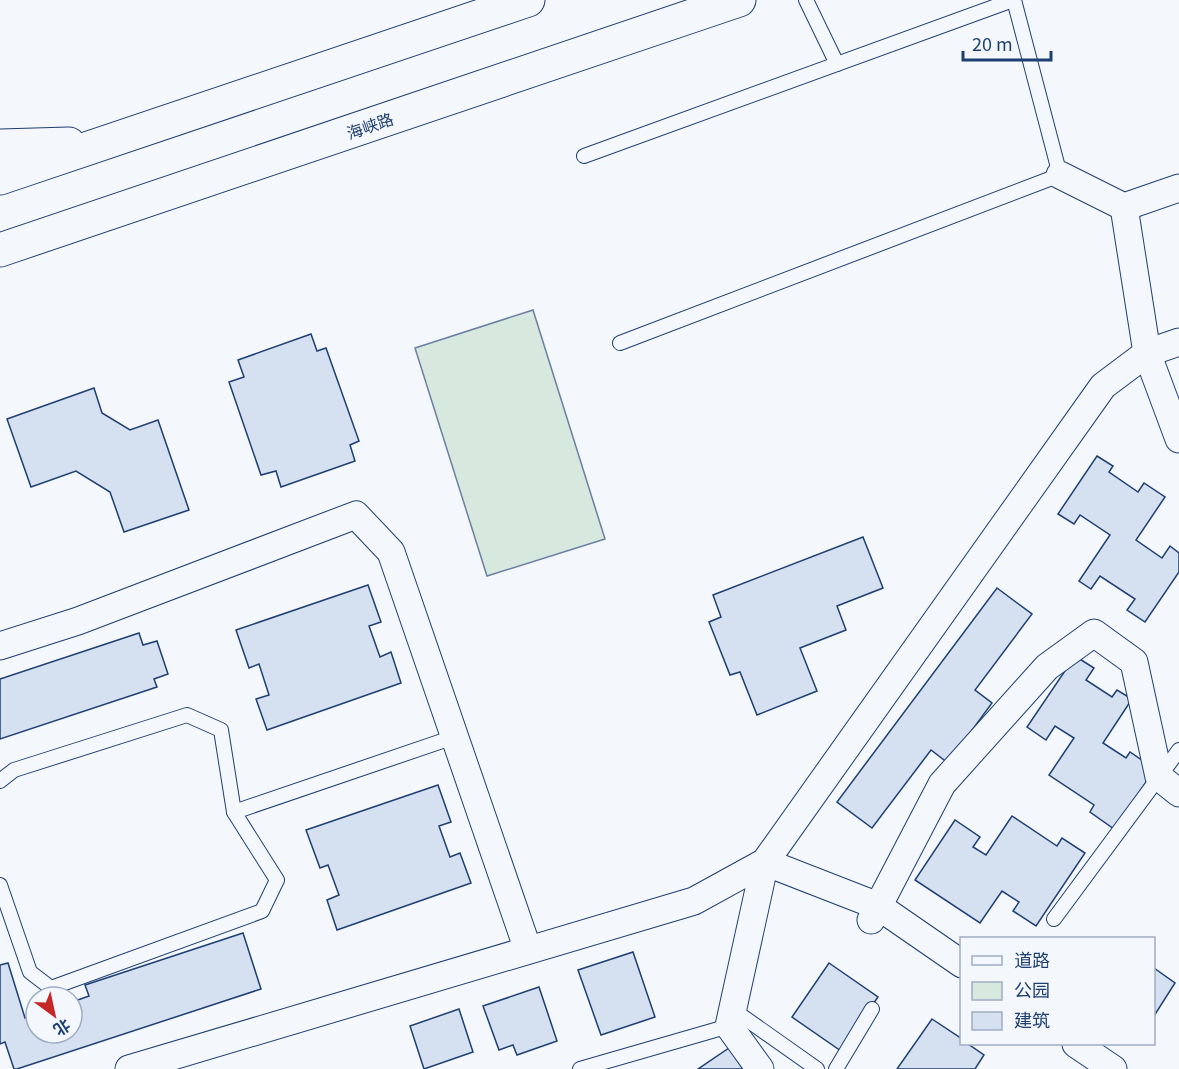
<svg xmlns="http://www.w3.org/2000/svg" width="1179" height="1069" font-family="Georgia,'Noto Sans SC',serif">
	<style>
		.green { fill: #d7e8df; stroke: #687fa3; stroke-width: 1.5 }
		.building { fill: #d5e0f0; stroke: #1d3f73; stroke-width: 1.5 }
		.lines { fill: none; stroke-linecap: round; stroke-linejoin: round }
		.service-casing { stroke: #1d3f73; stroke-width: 16 }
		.minor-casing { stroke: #1d3f73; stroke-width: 29 }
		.trunk-casing { stroke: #1d3f73; stroke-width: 35 }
		.service { stroke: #f4f7fb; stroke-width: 14 }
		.minor { stroke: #f4f7fb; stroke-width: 27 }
		.trunk { stroke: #f4f7fb; stroke-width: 33 }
		.labels { text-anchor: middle; stroke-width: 4.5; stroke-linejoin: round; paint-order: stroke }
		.street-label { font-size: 16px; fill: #1d3f73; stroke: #f4f7fb }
	</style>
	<rect width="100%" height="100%" fill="#f4f7fb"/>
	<path class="green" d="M533,310l72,229 -118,37 -72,-228z"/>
	<g class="building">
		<path d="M311,334l6,17 9,-3 33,93 -9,4 5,16 -74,26 -5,-16 -15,4 -32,-93 15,-5 -6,-17z"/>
		<path d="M94,388l8,25 28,17 28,-10 31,90 -65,22 -14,-40 -34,-21 -45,16 -24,-68z"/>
		<path d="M1097,456l16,10 -4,6 29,20 6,-9 21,14 -29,43 26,18 8,-12 9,7v19l-34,50 -18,-12 8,-11 -35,-23 -9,13 -12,-8 31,-46 -30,-20 -6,9 -16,-10z"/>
		<path d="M863,537l20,51 -46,18 9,24 -46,18 17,43 -60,24 -17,-43 -10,3 -21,-53 12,-5 -8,-22z"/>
		<path d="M368,585l13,37 -12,4 11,31 11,-5 10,31 -134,47 -11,-31 13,-4 -10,-31 -10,4 -13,-38z"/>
		<path d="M997,588l35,26 -57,76 17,13 -44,60 -17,-13 -59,78 -35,-26z"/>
		<path d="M139,633l4,12 14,-4 11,33 -14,5 3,8 -157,52v-60z"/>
		<path d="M1075,656l19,12 -8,12 26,17 5,-7 15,9 -29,44 23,15 4,-6 25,17 -41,60 -24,-17 4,-7 -45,-30 25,-37 -19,-12 -9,14 -19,-13z"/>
		<path d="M438,785l13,37 -12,4 11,31 10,-4 11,30 -134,47 -10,-30 12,-5 -11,-30 -8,3 -14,-38z"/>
		<path d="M1012,816l45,30 5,-8 23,15 -49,73 -23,-15 6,-9 -17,-11 -22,32 -65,-43 40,-60 25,17 -7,10 13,8z"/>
		<path d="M243,933l18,56 -244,80h-3l-9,-27 -5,2v-79l8,-2 17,55 11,-4v19h36v-31l17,-6 -4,-11z"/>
		<path d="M633,952l22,65 -54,18 -23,-65z"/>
		<path d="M829,963l49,34 -37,54 -49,-34z"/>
		<path d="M1154,968l21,15 -21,33z"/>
		<path d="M539,987l18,54 -40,14 -4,-10 -14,5 -16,-44z"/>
		<path d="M459,1009l14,43 -49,17 -14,-43z"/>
		<path d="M932,1019l30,20v5h6l16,11 -9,14h-78z"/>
		<path d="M729,1048l14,21h-45z"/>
	</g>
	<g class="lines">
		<defs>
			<g id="service">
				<path d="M806,0l31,64"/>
				<path d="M584,156l429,-156"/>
				<path d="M620,343l440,-168 -46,-175"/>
				<path d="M0,781l14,-11 173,-55 34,15 13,82 43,68 -15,31 -211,77 -21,-16 -30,-87"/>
				<path d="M234,812l220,-75"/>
				<path d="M1054,919l125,-169"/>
				<path d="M732,1009l85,60"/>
				<path d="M580,1069l149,-43"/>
				<path d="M836,1069l36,-60"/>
			</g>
			<g id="minor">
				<path d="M1060,175l64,32 55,-19"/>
				<path d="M1124,207l23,146 32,86"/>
				<path d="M0,646l78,-25 278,-106 35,37 137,398"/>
				<path d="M871,920l71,-136 105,-117 47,-34 40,29 25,115 20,16"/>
				<path d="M1076,1044l37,25"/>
				<path d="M129,1069l565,-168 71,-39 338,-476 44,-33 32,-11"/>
				<path d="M760,1069l-31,-43 36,-164 113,44 84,58"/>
			</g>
			<g id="trunk">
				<path d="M0,146l69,-2"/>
				<path d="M0,178l528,-178"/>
				<path d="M0,250l739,-250"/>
			</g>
		</defs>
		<use href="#service" class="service-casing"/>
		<use href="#minor" class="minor-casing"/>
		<use href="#trunk" class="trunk-casing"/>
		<use href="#service" class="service"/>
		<use href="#minor" class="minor"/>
		<use href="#trunk" class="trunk"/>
	</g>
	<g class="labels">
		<g class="street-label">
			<text transform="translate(370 126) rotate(-19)" y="6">海峡路</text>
		</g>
	</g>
	<rect x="960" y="937" width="195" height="108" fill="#f4f7fb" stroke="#9eadc5" stroke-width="1.5"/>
	<rect x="972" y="956" width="30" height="9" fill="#f4f7fb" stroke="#9eadc5" stroke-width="1.5"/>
	<text x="1014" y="967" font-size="18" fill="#1d3f73">道路</text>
	<rect x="972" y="982" width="30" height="18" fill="#d7e8df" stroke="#9eadc5" stroke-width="1.5"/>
	<text x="1014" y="997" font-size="18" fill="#1d3f73">公园</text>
	<rect x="972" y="1012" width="30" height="18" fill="#d5e0f0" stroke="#9eadc5" stroke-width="1.5"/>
	<text x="1014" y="1027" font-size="18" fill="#1d3f73">建筑</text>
	<g transform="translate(54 1015) rotate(147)"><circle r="28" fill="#f4f7fb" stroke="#9eadc5" stroke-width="1.5"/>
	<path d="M0-4.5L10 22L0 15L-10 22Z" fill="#c62828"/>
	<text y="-9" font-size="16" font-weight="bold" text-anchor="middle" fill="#1d3f73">北</text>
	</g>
	<path d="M963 51v9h88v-9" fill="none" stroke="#1d3f73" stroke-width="3"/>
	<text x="972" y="51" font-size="18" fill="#1d3f73" stroke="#f4f7fb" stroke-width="4.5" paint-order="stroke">20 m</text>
</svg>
